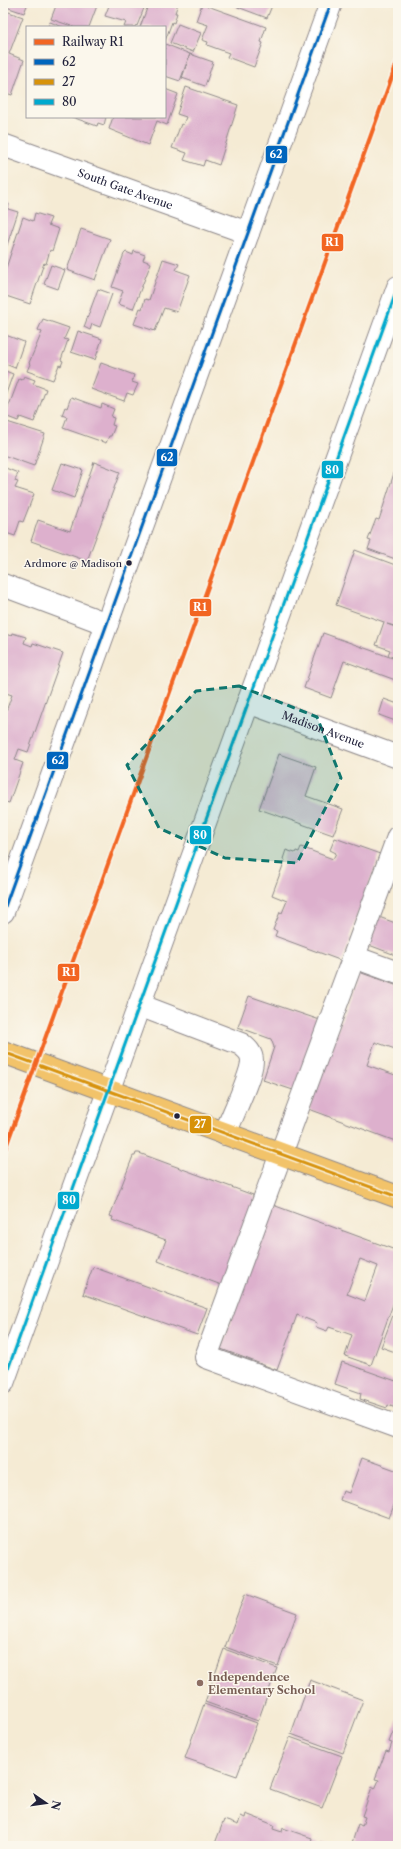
<svg xmlns="http://www.w3.org/2000/svg" width="401" height="1849" font-family="'Libre Caslon Text',serif">
	<style>
		.building { fill: #ddb0cd; fill-rule: evenodd }
		.lines { fill: none; stroke-linecap: round; stroke-linejoin: round }
		.minor-casing { stroke: #8c8688; stroke-width: 24 }
		.major-casing { stroke: #8c8688; stroke-width: 24 }
		.minor { stroke: #fff; stroke-width: 22 }
		.major { stroke: #f2c36a; stroke-width: 22 }
		.bus-1-casing { stroke: #fbf7ec; stroke-width: 6 }
		.bus-2-casing { stroke: #fbf7ec; stroke-width: 6 }
		.bus-3-casing { stroke: #fbf7ec; stroke-width: 6 }
		.bus-1 { stroke: #0065bd; stroke-width: 3 }
		.bus-2 { stroke: #d79209; stroke-width: 3 }
		.bus-3 { stroke: #00a9ce; stroke-width: 3 }
		.rail-1-casing { stroke: #fbf7ec; stroke-width: 7 }
		.rail-1 { stroke: #f26522; stroke-width: 4 }
		.marked { fill: #0f766e; fill-opacity: 0.2; stroke: #0f766e; stroke-width: 3; stroke-dasharray: 8 5; stroke-linejoin: round }
		.bus-dot { fill: #22223b; stroke: #fbf7ec; stroke-width: 1.5 }
		.education-dot { fill: #8d6e63; stroke: #fbf7ec; stroke-width: 1.5 }
		.labels { text-anchor: middle; stroke-width: 3; stroke-linejoin: round; paint-order: stroke }
		.bus-label { font-size: 10px; fill: #22223b; stroke: #fbf7ec; text-anchor: end }
		.street-label { font-size: 11px; fill: #22223b; stroke: #fbf7ec }
		.education-label { font-size: 11px; font-weight: bold; fill: #785e54; stroke: #fbf7ec; text-anchor: start }
		.line-badge { stroke: #fbf7ec; stroke-width: 1.5 }
		.badge-label { font-size: 11px; text-anchor: middle; font-weight: bold; fill: #fff }
	</style>
	<rect width="100%" height="100%" fill="#fbf7ec"/>
	<filter id="ink" filterUnits="userSpaceOnUse"><feTurbulence type="fractalNoise" baseFrequency=".025" numOctaves="2"/><feDisplacementMap in="SourceGraphic" scale="8" xChannelSelector="R" yChannelSelector="G"/><feConvolveMatrix kernelMatrix="1 2 1 2 8 2 1 2 1" color-interpolation-filters="sRGB"/></filter>
	<filter id="wash" filterUnits="userSpaceOnUse"><feTurbulence type="fractalNoise" baseFrequency=".012" numOctaves="4" result="noise"/><feDisplacementMap in="SourceGraphic" scale="16" xChannelSelector="R" yChannelSelector="G"/><feGaussianBlur stdDeviation="0.9" result="paint"/><feColorMatrix in="noise" values="0 0 0 0 0 0 0 0 0 0 0 0 0 0 0 0 0 1.4 0 .05"/><feComposite in="paint" operator="in"/></filter>
	<g filter="url(#wash)">
		<rect width="100%" height="100%" fill="#f5ebd4"/>
		<g id="blocks">
			<g class="building">
				<path d="M3,3h25l-4,10 -21,-7z"/>
				<path d="M57,3h41l-9,24h-15l-23,-8z"/>
				<path d="M110,3h36l-9,23 -1,-1 -1,2h-11l2,-5 -21,-6z"/>
				<path d="M149,3h29l-3,10h2l-3,10 -2,-1 -7,19v-14h-25z"/>
				<path d="M227,3h46l-6,15z"/>
				<path d="M202,4l64,23 -5,15 2,1 -9,24 -27,-10 2,-4 -22,-8 1,-3 -6,-2 6,-15 -12,-4z"/>
				<path d="M3,10l20,7 -14,37 15,6 -12,35 -9,-3z"/>
				<path d="M50,22l13,5h-15z"/>
				<path d="M178,24l23,9 -8,19 -23,-9z"/>
				<path d="M165,44l25,10 -10,27 -15,-5z"/>
				<path d="M190,54l23,8 -8,24 -23,-8z"/>
				<path d="M186,87l52,18 -19,60 -14,-5 -2,6 -19,-6 3,-7 -15,-5 9,-24 2,1 3,-8 -9,-3z"/>
				<path d="M165,89l13,5 -11,31 -10,-4 -9,24 -39,-16 4,-12h52z"/>
				<path d="M72,117h34l-2,8 -6,-2 -1,3z"/>
				<path d="M3,202l6,2 -1,5 10,3 -15,45z"/>
				<path d="M35,213l16,5 -3,7 11,4 -7,22 -2,-1 -4,14 -2,-1 -14,41 -27,-9v-18l20,-60 10,4z"/>
				<path d="M81,229l29,10 -15,41 -28,-10z"/>
				<path d="M134,251l11,4 -2,5 8,3 -18,46 -15,-5 5,-13 -11,-4 12,-33 2,-2 7,3z"/>
				<path d="M163,259l16,5 -3,6 14,5 -13,37 -13,-4 -9,23 -21,-7 6,-16 2,1 3,-10 4,1z"/>
				<path d="M51,265l14,5 -7,19 -14,-5z"/>
				<path d="M98,289l14,5 -12,33 -8,-3 -2,6 -6,-3z"/>
				<path d="M43,319l26,9 -5,11 4,1 -7,20 2,1 -2,5 -2,-1 -6,15 -26,-9 3,-7 -1,-1 13,-31 -4,-2z"/>
				<path d="M78,331l24,8 -7,21 -24,-8z"/>
				<path d="M3,334l21,8 -9,26 -12,-5z"/>
				<path d="M101,363l33,12 -2,7 6,2 -5,11 -6,-2 -3,8 -33,-12z"/>
				<path d="M3,370l10,4 -10,28z"/>
				<path d="M24,376l11,4 -2,4 13,5 -12,33 -14,-5 -2,4 -13,-5 14,-37 3,1z"/>
				<path d="M71,397l30,11 1,-4 12,5 -3,8 3,1 -2,7 3,1 -4,10h-2l-3,7 -43,-15 4,-11 -5,-2 3,-8 2,1z"/>
				<path d="M3,419l4,2v1l38,12 -11,32 -31,-11z"/>
				<path d="M94,462l26,10 -33,89 -56,-20 7,-21 32,11z"/>
				<path d="M62,463l21,7 -9,28 -22,-8z"/>
				<path d="M3,467l15,6 -3,8 3,1 -3,6 19,6 -11,28 -3,-1 -5,15 -12,-4z"/>
				<path d="M396,467l2,1v92l-30,-11 3,-8 -3,-1 8,-21 3,1z"/>
				<path d="M355,550l43,16v61l-11,-3 11,4 -1,31 -9,-4 2,-5 -14,-5 8,-23 -48,-17z"/>
				<path d="M3,633l8,3 1,-3 14,4 -2,6 8,3 1,-3 30,10 -35,99 -9,-3 -4,11 8,3 -14,40 -6,-2v-49h2l1,-2 -3,-1v-30l9,-24 -9,-3z"/>
				<path d="M323,633l75,27v21l-54,-20 -13,37 -27,-10z"/>
				<path d="M384,699l14,5v18l-19,-7z"/>
				<path d="M279,754l37,13 -10,29 37,13 -10,26 -74,-26z"/>
				<path d="M335,838l45,16 -31,84h2l-9,23 -67,-25 2,-5 -4,-1 7,-18 2,1 5,-12 -15,-6 13,-35 -2,-1 3,-9 9,3 1,-2 3,1 2,-5 32,12 3,-6 -6,-3z"/>
				<path d="M379,917l19,7v32l-29,-11z"/>
				<path d="M359,972l39,14v64l-23,-8 -8,23 31,11v66l-89,-33z"/>
				<path d="M249,996l71,24 -24,71 -33,-11 11,-33 -3,-8 -33,-12z"/>
				<path d="M136,1153h3l114,42v2l3,1 -32,88 -66,-25 8,-21 -54,-20 1,-3 -3,-1 23,-60h2z"/>
				<path d="M273,1205l125,46v46l-2,-1 -25,69 -26,-9 7,-21 -23,-8 -2,4 -11,-4 1,-4 -20,-8 -20,55 -56,-21zM360,1259l18,7 -13,35 -18,-7z"/>
				<path d="M93,1267l114,41 -10,27 -114,-41z"/>
				<path d="M398,1302v51l-17,-6z"/>
				<path d="M342,1362l54,19 2,-4v32l-10,-4 -1,3 -27,-9 1,-6 -26,-9z"/>
				<path d="M362,1458l36,13v24l-9,23 -49,-18 3,-9 6,2z"/>
				<path d="M245,1594l52,19 -19,53 -53,-19z"/>
				<path d="M224,1649l53,19 -19,53 -53,-19z"/>
				<path d="M310,1680l53,20 -20,53 -52,-19z"/>
				<path d="M204,1704l53,19 -20,53 -52,-18z"/>
				<path d="M398,1719v127h-47l7,-22 4,2 3,-9 -3,-1 10,-29 3,2 4,-9 -4,-1 11,-28 3,1 3,-9 -3,-1z"/>
				<path d="M290,1737l52,19 -20,52 -52,-19z"/>
				<path d="M246,1814l28,11 -1,4 9,3 1,-4 29,10 -1,4 8,3 1,-3 10,4h-116l10,-26 14,5 3,-9 4,2z"/>
			</g>
		</g>
	</g>
	<g filter="url(#ink)">
		<use href="#blocks" fill-opacity="0" stroke="#8c8688" stroke-width="1"/>
		<g class="lines">
			<defs>
				<g id="minor">
					<path id="s1" d="M3,145l245,88"/>
					<path d="M3,585l104,39"/>
					<path id="s2" d="M248,702l150,55"/>
					<path d="M398,837l-192,520 192,70"/>
					<path d="M3,912l328,-909"/>
					<path d="M354,957l44,16"/>
					<path d="M139,1005l102,39c6,5 11,9 11,17 0,14 -21,57 -27,73"/>
					<path d="M3,1383l395,-1096"/>
				</g>
				<path id="major" d="M3,1052l395,145"/>
			</defs>
			<use href="#minor" class="minor-casing"/>
			<use href="#major" class="major-casing"/>
			<use href="#minor" class="minor"/>
			<use href="#major" class="major"/>
			<defs>
				<path id="bus-1" d="M3,912l328,-909"/>
				<path id="bus-2" d="M3,1052l395,145"/>
				<path id="bus-3" d="M3,1383l395,-1096"/>
			</defs>
			<use href="#bus-1" class="bus-1-casing"/>
			<use href="#bus-2" class="bus-2-casing"/>
			<use href="#bus-3" class="bus-3-casing"/>
			<use href="#bus-1" class="bus-1"/>
			<use href="#bus-2" class="bus-2"/>
			<use href="#bus-3" class="bus-3"/>
			<defs>
				<path id="rail-1" d="M3,1155l395,-1095"/>
			</defs>
			<use href="#rail-1" class="rail-1-casing"/>
			<use href="#rail-1" class="rail-1"/>
		</g>
	</g>
	<path class="marked" d="M239,686l78,31 24,61 -44,85 -72,-5 -66,-30 -32,-63 69,-74z"/>
	<g class="bus-dot">
		<circle cx="129" cy="563" r="3.5"/>
		<circle cx="177" cy="1116" r="3.5"/>
	</g>
	<circle class="education-dot" cx="200" cy="1683" r="4"/>
	<g class="labels">
		<g class="bus-label">
			<text x="122" y="567">Ardmore @ Madison</text>
		</g>
		<g class="street-label">
			<text dy="4" stroke="none"><textPath href="#s1" startOffset="130">South Gate Avenue</textPath></text>
			<text dy="4" stroke="none"><textPath href="#s2" startOffset="80">Madison Avenue</textPath></text>
		</g>
		<g class="education-label">
			<text x="208" y="1681">Independence<tspan x="208" dy="13">Elementary School</tspan></text>
		</g>
	</g>
	<g class="line-badge">
		<rect x="265" y="145" width="23" height="19" rx="4" fill="#0065bd"/>
		<rect x="321" y="233" width="23" height="19" rx="4" fill="#f26522"/>
		<rect x="156" y="448" width="22" height="19" rx="4" fill="#0065bd"/>
		<rect x="321" y="460" width="23" height="19" rx="4" fill="#00a9ce"/>
		<rect x="189" y="598" width="23" height="19" rx="4" fill="#f26522"/>
		<rect x="46" y="751" width="23" height="19" rx="4" fill="#0065bd"/>
		<rect x="189" y="825" width="23" height="20" rx="4" fill="#00a9ce"/>
		<rect x="57" y="963" width="23" height="19" rx="4" fill="#f26522"/>
		<rect x="189" y="1115" width="23" height="19" rx="4" fill="#d79209"/>
		<rect x="57" y="1191" width="23" height="19" rx="4" fill="#00a9ce"/>
	</g>
	<g class="badge-label">
		<text x="276" y="158">62</text>
		<text x="332" y="246">R1</text>
		<text x="167" y="461">62</text>
		<text x="332" y="474">80</text>
		<text x="200" y="611">R1</text>
		<text x="58" y="764">62</text>
		<text x="200" y="839">80</text>
		<text x="69" y="976">R1</text>
		<text x="200" y="1128">27</text>
		<text x="69" y="1204">80</text>
	</g>
	<rect width="401" height="1849" fill="none" stroke="#fbf7ec" stroke-width="16"/>
	<rect x="26" y="26" width="140" height="92" fill="#fbf7ec" stroke="#a4a2a5"/>
	<rect x="34" y="39" width="20" height="6" fill="#f26522" stroke="#a4a2a5"/>
	<text x="62" y="46" font-size="12" fill="#22223b">Railway R1</text>
	<rect x="34" y="59" width="20" height="6" fill="#0065bd" stroke="#a4a2a5"/>
	<text x="62" y="66" font-size="12" fill="#22223b">62</text>
	<rect x="34" y="79" width="20" height="6" fill="#d79209" stroke="#a4a2a5"/>
	<text x="62" y="86" font-size="12" fill="#22223b">27</text>
	<rect x="34" y="99" width="20" height="6" fill="#00a9ce" stroke="#a4a2a5"/>
	<text x="62" y="106" font-size="12" fill="#22223b">80</text>
	<g transform="translate(46 1803) rotate(103)" stroke="#fbf7ec" stroke-width="3" paint-order="stroke">
	<path d="M0-3L7 15L0 10L-7 15Z" fill="#22223b"/>
	<text y="-6" font-size="11" font-weight="bold" text-anchor="middle" fill="#22223b">N</text>
	</g>
</svg>
